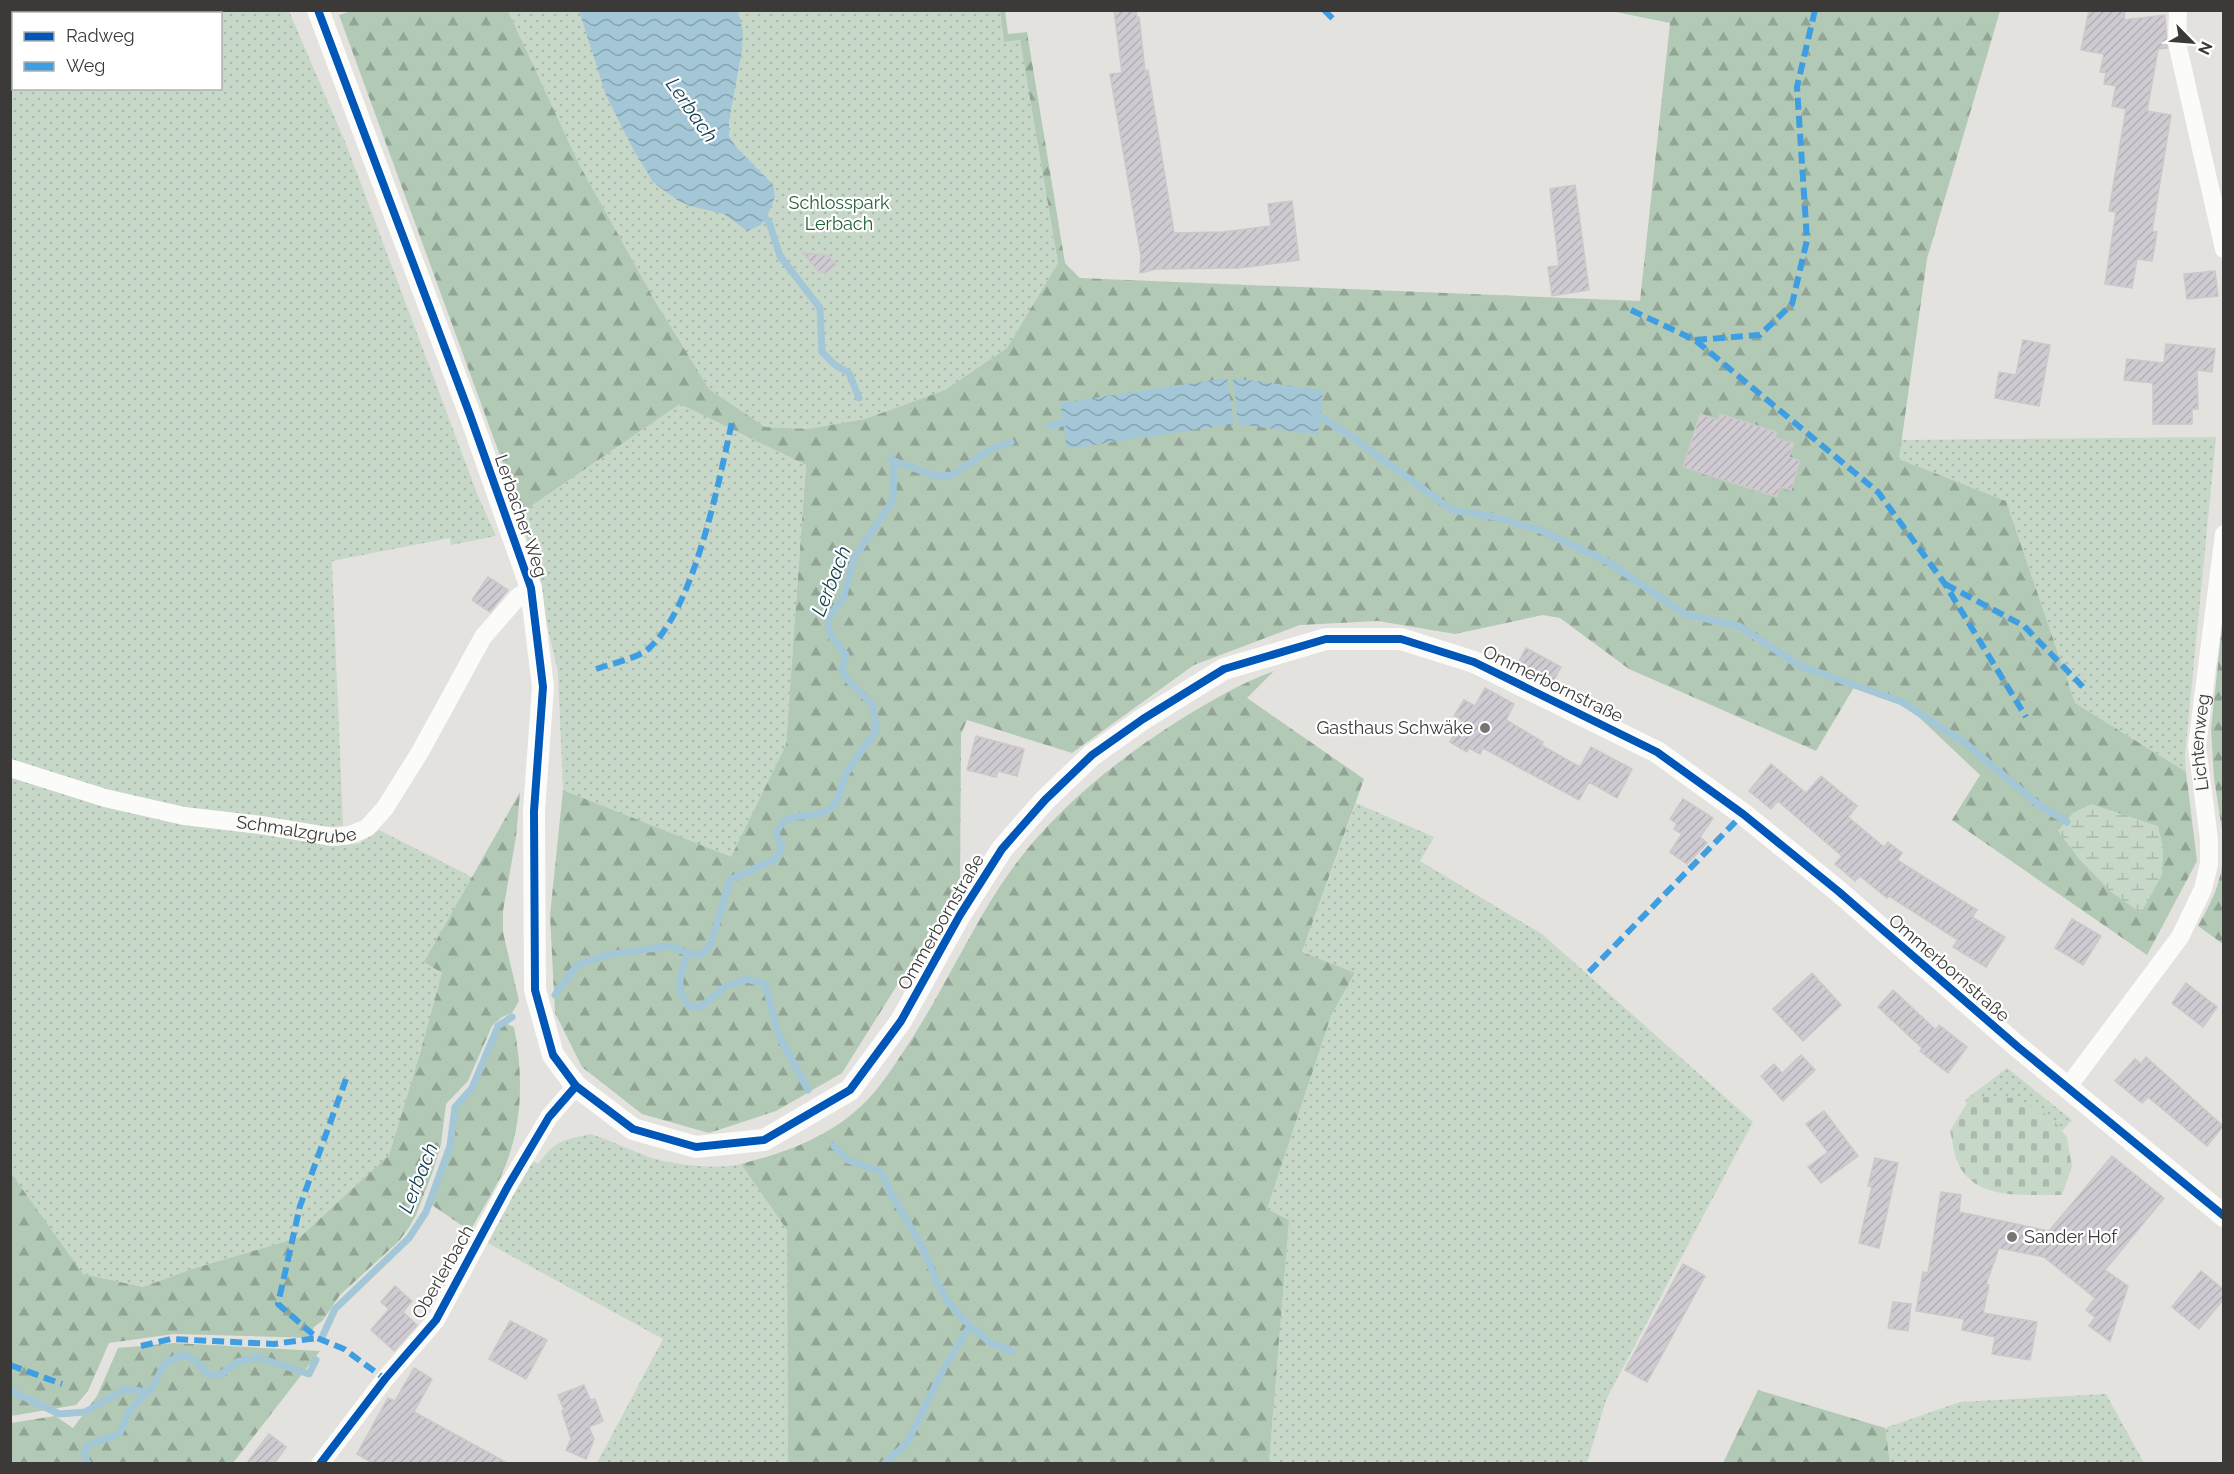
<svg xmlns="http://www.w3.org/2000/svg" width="2234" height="1474" font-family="Raleway,sans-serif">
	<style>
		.grass { fill: url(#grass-dots); fill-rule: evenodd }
		.forest { fill: url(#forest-firs) }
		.wetland { fill: url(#wetland-marsh) }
		.cemetery { fill: url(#cemetery-stones) }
		.water { fill: url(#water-waves) }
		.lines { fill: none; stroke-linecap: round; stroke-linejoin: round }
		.stream { stroke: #a4c7d7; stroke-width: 7 }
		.building { fill: url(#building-hatch); stroke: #cac9c8; stroke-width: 1.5 }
		.minor { stroke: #fbfbfa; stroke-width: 18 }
		.tertiary { stroke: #fbfbfa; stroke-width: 22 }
		.quiet { stroke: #3f9ee2; stroke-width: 6; stroke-dasharray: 12 6; stroke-linecap: butt }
		.cycleway-casing { stroke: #fff; stroke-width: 11 }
		.cycleway { stroke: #0057b8; stroke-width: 8 }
		.poi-dot { fill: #767572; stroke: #fff; stroke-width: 2 }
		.labels { text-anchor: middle; stroke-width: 4.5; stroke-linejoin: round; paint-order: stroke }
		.park-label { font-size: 18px; fill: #216138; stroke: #fff }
		.street-label { font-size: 18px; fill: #3b3a38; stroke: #fff }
		.poi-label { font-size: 18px; fill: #3b3a38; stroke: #fff; text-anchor: end }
		.water-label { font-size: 20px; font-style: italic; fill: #144152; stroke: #fff }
	</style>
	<defs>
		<pattern id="grass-dots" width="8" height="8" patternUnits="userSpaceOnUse" patternTransform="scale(1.5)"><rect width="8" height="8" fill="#c7d8c9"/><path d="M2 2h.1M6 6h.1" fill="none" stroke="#acbaad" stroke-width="1.8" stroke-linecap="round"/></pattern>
		<pattern id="forest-firs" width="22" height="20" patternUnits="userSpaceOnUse" patternTransform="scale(1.5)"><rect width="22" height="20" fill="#b2c9b6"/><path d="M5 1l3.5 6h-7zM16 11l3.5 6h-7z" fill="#92a495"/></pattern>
		<pattern id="wetland-marsh" width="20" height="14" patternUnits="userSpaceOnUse" patternTransform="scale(1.5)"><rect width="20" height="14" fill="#c7d8c9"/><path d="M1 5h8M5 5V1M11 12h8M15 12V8" fill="none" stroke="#acbaad"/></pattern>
		<pattern id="cemetery-stones" width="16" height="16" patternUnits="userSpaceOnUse" patternTransform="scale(1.5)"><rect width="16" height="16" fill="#c7d8c9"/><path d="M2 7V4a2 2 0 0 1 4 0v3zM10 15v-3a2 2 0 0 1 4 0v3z" fill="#acbaad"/></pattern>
		<pattern id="water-waves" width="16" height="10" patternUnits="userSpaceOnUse" patternTransform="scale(1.5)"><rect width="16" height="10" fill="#a4c7d7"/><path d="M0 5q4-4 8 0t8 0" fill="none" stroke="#87a3af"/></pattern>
		<pattern id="building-hatch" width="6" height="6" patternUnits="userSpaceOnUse" patternTransform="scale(1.5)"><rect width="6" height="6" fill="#d0cbd2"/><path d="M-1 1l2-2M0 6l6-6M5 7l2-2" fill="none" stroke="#b4afb5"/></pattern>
	</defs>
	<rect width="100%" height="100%" fill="#e4e2df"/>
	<g class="grass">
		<path d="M10,11h279l57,133 132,352 18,40 -45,9 -1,-7 -118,23 11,265 -20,1 -144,-17 -168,-48zM14,14h206v74h-206z"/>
		<path d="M508,11h492l4,31 16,-2 38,223 -51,85 -62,42 -80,29 -58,10 -42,-2 -56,-38 -54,-88 -76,-137z"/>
		<path d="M680,404l126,61 -20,280 -55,113 -168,-68 -5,-118 -37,-159z"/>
		<path d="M2216,437l-31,318 1,17 -111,-69 -69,-202 -107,-42 2,-19z"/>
		<path d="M10,777l164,46 167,22 19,-2 19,-13 93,47 -48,85 18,11 -23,84 -30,98 -89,82 -108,32 -49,18 -61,-13 -71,-101z"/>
		<path d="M1356,803l78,34 -14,24 122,73 211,188 -147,278 -19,63h-318l20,-243 -22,-11 64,-193 24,-42 -53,-21z"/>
		<path d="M2007,1068l65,52 -10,11 -11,-14 -71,-20 -13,6 -2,-3z"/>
		<path d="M591,1134c21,7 41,17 61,24 24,7 66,12 89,6l46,66 1,233h-191l66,-124 -177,-97 44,-83 8,5c18,-24 25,-24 53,-30z"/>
		<path d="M2106,1394l38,69h-254l-5,-35 75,-26z"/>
	</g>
	<g class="forest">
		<path d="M355,10l153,1 71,153 76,137 54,88 56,38 42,2 58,-10 80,-29 62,-42 51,-85 -38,-223 -16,2 -4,-31h5l3,23 19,-2 38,231 15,15 560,23 30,-278 -59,-12h389l-73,248 -28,200 107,42 69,202 111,69 11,89 -50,94 -195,-135 28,-45 -73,-69 -51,-22 -40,67 -187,-82 -69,-51 -17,-3 -88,19 -77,-13 -78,4 -106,40 -122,88 -105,-33 -6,14 -1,151 -118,188 -66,38 -67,22 -67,-19 -60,-47 -27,-54 -5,-98 13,-125 168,67 55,-112 20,-280 -126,-61 -159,109 -182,-498z"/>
		<path d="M2223,617v219l-9,-58 -3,-49z"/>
		<path d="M1274,671l-27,27 117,81 -62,173 53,21 -24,43 -64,193 22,11 -20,243h-481l-1,-233 -46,-66c39,-10 80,-24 111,-50 20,-16 35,-37 49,-59 35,-51 61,-108 94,-161 45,-72 111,-127 183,-173 31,-19 61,-37 96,-50z"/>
		<path d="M520,792l-4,45 -13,74v21l16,69 -7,12 -10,4 -10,9 -24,55 -22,23 -5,40 -8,27 -17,44 -6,11 -11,15 -59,54 -17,25 -10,8 1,10 -140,-4 -65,9 -21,48 -12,14 -65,11v-243l72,101 60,13 49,-18 108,-32 89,-82 30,-98 23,-84 -18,-11z"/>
		<path d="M2223,856v88l-25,-18c14,-25 23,-42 25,-70z"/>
		<path d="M509,1020l-2,4 7,3c10,51 9,103 -14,151 -9,18 -20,35 -30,53l-41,-28 20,-56 4,-37 22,-28 20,-53z"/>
		<path d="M174,1343l146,8 -87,112h-222v-40l44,-7 18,12 24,-32 21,-48z"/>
		<path d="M1758,1390l127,38 5,35h-167z"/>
	</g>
	<path class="wetland" d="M2091,804l67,22 5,21 -1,28 -21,38 -30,-21 -32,-33 -21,-28 15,-18z"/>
	<path class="cemetery" d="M1980,1097l36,1 35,19 16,20 5,30 -10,28c-35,-1 -87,7 -104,-32 -5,-10 -5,-22 -8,-32l17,-28z"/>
	<g class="water">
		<path d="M579,11h159l5,21 -1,18 -13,71v15l7,11 37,38 2,12 -7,17 -7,11 -14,6 -23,-17 -34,-8 -13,-6 -24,-18 -20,-33 -27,-54z"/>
		<path d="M1227,378l7,46 -167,25 -7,-46z"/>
		<path d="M1233,378l90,12 -5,45 -80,-11z"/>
	</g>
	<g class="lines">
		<g class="stream">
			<path d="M760,213l9,9 11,34 40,52 2,44 13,13 14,8 10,25"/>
			<path d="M1313,412l39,25 100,73 43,7 45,13 70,33 74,51 55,12 59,39 104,37 63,41 74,62 28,17"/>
			<path d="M1050,426l20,-5"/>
			<path d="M894,461l41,15 17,-1 39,-26 20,-7"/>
			<path d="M688,953c-8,21 -14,35 2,54h10l25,-20 21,-8 19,5 14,52 29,54"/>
			<path d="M555,995l22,-30 30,-10 62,-9 19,7 13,2 9,-9 20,-66 47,-22 5,-12 -6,-11c6,-25 31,-15 50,-24 15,-6 14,-27 21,-39 9,-15 20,-27 29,-42l-3,-25 -26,-26 -5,-9 4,-15 -15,-19 -3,-11 2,-10 13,-17 11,-40 39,-58 1,-39 -3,-3"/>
			<path d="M834,1146l14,14 33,12 11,23 30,52 17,39 9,16 22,24 -26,42 -37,75 -23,21"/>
			<path d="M970,1326l22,18 20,7"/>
			<path d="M323,1335l12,-26 74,-71 17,-26 24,-66 5,-39 17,-19 26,-62 14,-9"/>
			<path d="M10,1390l49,24 26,-2 40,-23 23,3"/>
			<path d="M88,1464l-4,-10 3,-8 33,-13 9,-22 23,-23 13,-25 17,-8 13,5 13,14 12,1 17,-13 20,-5 52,17 7,-14"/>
		</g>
	</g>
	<g class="building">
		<path d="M1114,10h22l1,8 2,-1 6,54 3,-1 26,163 49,-1 48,-6 -3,-22 24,-3 7,59 -59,8 -84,1 -16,4 1,-17 -31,-182 12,-1z"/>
		<path d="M2089,10h36l-1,10 41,-5 2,33 -9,1 -11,62 24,4 -19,116 5,1 -5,29 -15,-2 -5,29 -27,-4 11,-72 -7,-1 17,-102 -14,-3 4,-20 -12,-2 2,-11 -6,-1 4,-18 -23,-4z"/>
		<path d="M1575,185l14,105 -37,6 -4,-29 11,-1 -9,-77z"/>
		<path d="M803,253l24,2 9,9 -10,9 -7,-1z"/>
		<path d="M2215,271l3,25 -31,3 -3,-25z"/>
		<path d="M2023,340l27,5 -11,61 -44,-8 4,-26 17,3z"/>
		<path d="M2166,344l49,5 -3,23 -15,-2 1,39h-6v15h-39v-41l-29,-3 3,-21 37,4z"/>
		<path d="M1700,414l18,6 2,-6 57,18 -2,6 19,5 -5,14 11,4 -9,29 -11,-3 -3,10 -94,-30z"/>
		<path d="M488,577l20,13 -18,22 -18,-12z"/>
		<path d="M1526,648l35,19 -10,18 -35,-18z"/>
		<path d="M1485,688l29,16 -8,16 37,22 -2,3 39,22 11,-20 41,22 -15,29 -28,-16 -10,18 -96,-52 -3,6 -11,-6 -2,4 -17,-10 12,-22 -8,-4 10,-16 11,6z"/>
		<path d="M976,736l48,13 -7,27 -19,-5 -2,6 -29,-7z"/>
		<path d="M1771,764l35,29 15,-17 36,30 -9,11 36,30 4,-5 14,11 -5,7 80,50 -5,7 33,20 -19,30 -33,-20 5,-7 -69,-44 -2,2 -27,-22 -5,5 -20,-17 7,-8 -64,-55 -7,8 -22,-18z"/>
		<path d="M1683,799l30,19 -13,19 7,6 -20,21 -17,-12 12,-18 -8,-5 3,-5 -7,-5z"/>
		<path d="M2072,919l29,17 -18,29 -28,-17z"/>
		<path d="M1812,973l29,32 -38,36 -30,-32z"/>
		<path d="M2186,983l31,24 -14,20 -31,-24z"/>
		<path d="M1893,990l43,40 3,-5 28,22 -19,26 -28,-22 2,-3 -44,-41z"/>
		<path d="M1801,1055l14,15 -32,31 -22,-25 13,-12 8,9z"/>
		<path d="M2146,1057l77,69 -16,20 -59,-49 -6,6 -27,-22 20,-22 6,5z"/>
		<path d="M1824,1111l34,45 -37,27 -13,-16 20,-15 -22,-28z"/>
		<path d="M2112,1156l52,42 -59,72 23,16 -18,55 -21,-15 6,-9 -9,-7 9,-12 -51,-41 -45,-9 -13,36 3,1 -6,28 54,9 -7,38 -38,-6 3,-17 -33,-7 2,-11 -48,-8 7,-39 5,1 13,-81 20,3 -2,17 90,19z"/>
		<path d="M1875,1158l23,5 -19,85 -20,-5 13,-56 -4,-1z"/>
		<path d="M1683,1264l22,12 -58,106 -22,-12z"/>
		<path d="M2201,1271l22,18v11l-24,29 -27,-22z"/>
		<path d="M395,1286l17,15 -9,11 14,13 -23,26 -23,-21 18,-21 -8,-7z"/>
		<path d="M1893,1302l18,2 -3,27 -20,-3z"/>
		<path d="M510,1321l37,19 -21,39 -37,-20z"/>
		<path d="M414,1368l18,11 -18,33 95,52h-135l-17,-10 31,-56 7,3z"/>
		<path d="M584,1385l6,15 5,-1 8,22 -14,6 5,12 -8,20 -20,-9 5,-11 -9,-28 2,-1 -6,-15z"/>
		<path d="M269,1434l17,13 -12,17h-28z"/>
	</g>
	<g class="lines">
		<g class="minor">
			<path d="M2178,10l-1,33 47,206"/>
			<path id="s1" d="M10,768l95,30 79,18 77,9 72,12 17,-2 17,-7 18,-20 35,-56 63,-115 35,-40 13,-9"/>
			<path id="s2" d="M2067,1088l113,-151 23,-48 6,-25v-25l-12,-93 27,-212"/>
			<path d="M320,1464l65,-85 51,-59 72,-134 41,-69 27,-31"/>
		</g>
		<path class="tertiary" d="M318,10l152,405 61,173 12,99 -9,124 1,179 18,65 23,31 57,43 63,18 68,-7 86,-50 51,-69 59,-106 42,-66 43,-49 47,-45 51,-36 81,-50 102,-30h75l73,23 183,90 86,62 95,77 180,156 206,169"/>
		<g class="quiet">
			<path d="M1324,10l12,12"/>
			<path d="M1631,310l64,30 183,152 67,92 81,133"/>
			<path d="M1695,340l65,-5 32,-31 15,-64 -10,-153 18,-77"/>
			<path d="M1945,584l79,42 61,63"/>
			<path d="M596,669c12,-4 43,-12 51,-19 47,-39 72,-169 85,-228"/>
			<path d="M1589,972l154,-158"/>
			<path d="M346,1079l-46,127 -22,98 39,34 27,11 41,30"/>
			<path d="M141,1346l30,-7 103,5 43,-6"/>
			<path d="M10,1365l52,19"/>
		</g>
		<defs>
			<g id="cycleway">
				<path d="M318,10l152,405 61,173 12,99 -9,124 1,179 18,65 23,31 57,43 63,18 68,-7 86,-50 51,-69 59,-106 42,-66 43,-49 47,-45 51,-36 81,-50 102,-30h75l73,23 183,90 86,62 95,77 180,156 206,169"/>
				<path d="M320,1464l65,-85 51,-59 72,-134 41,-69 27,-31"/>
			</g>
		</defs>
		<use href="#cycleway" class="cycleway-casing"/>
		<use href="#cycleway" class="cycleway"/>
	</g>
	<g class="poi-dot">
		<circle cx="1485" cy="728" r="6"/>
		<circle cx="2012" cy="1237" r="6"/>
	</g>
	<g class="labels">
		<g class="park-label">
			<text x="839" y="209">Schlosspark<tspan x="839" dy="21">Lerbach</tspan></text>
		</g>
		<g class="street-label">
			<text transform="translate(521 516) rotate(71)" y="6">Lerbacher Weg</text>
			<text transform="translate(1553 684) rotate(26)" y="6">Ommerbornstraße</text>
			<text dy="6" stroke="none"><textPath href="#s2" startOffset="390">Lichtenweg</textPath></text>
			<text dy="6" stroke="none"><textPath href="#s1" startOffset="294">Schmalzgrube</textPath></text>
			<text transform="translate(941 922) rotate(-60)" y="6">Ommerbornstraße</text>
			<text transform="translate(1949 968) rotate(41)" y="6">Ommerbornstraße</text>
			<text transform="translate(443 1272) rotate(-60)" y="6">Oberlerbach</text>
		</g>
		<g class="poi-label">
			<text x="1473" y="734">Gasthaus Schwäke</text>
			<text x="2024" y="1243" text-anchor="start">Sander Hof</text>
		</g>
		<g class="water-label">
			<text transform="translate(692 110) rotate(55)" y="7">Lerbach</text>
			<text transform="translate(831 581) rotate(-68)" y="7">Lerbach</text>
			<text transform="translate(418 1178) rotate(-68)" y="7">Lerbach</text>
		</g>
	</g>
	<rect width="2234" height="1474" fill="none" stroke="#3b3a38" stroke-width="24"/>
	<rect x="12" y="12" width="210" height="78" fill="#ffffff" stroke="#b1b0af" stroke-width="1.5"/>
	<rect x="24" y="32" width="30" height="9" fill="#0057b8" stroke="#b1b0af" stroke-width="1.5"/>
	<text x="66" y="42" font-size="18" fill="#3b3a38">Radweg</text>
	<rect x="24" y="62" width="30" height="9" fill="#3f9ee2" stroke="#b1b0af" stroke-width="1.5"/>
	<text x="66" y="72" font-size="18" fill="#3b3a38">Weg</text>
	<g transform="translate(2192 42) rotate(115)" stroke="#ffffff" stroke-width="4.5" paint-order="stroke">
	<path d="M0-4.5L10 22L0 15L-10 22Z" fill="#3b3a38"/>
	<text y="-9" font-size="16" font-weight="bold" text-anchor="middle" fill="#3b3a38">N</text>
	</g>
</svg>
